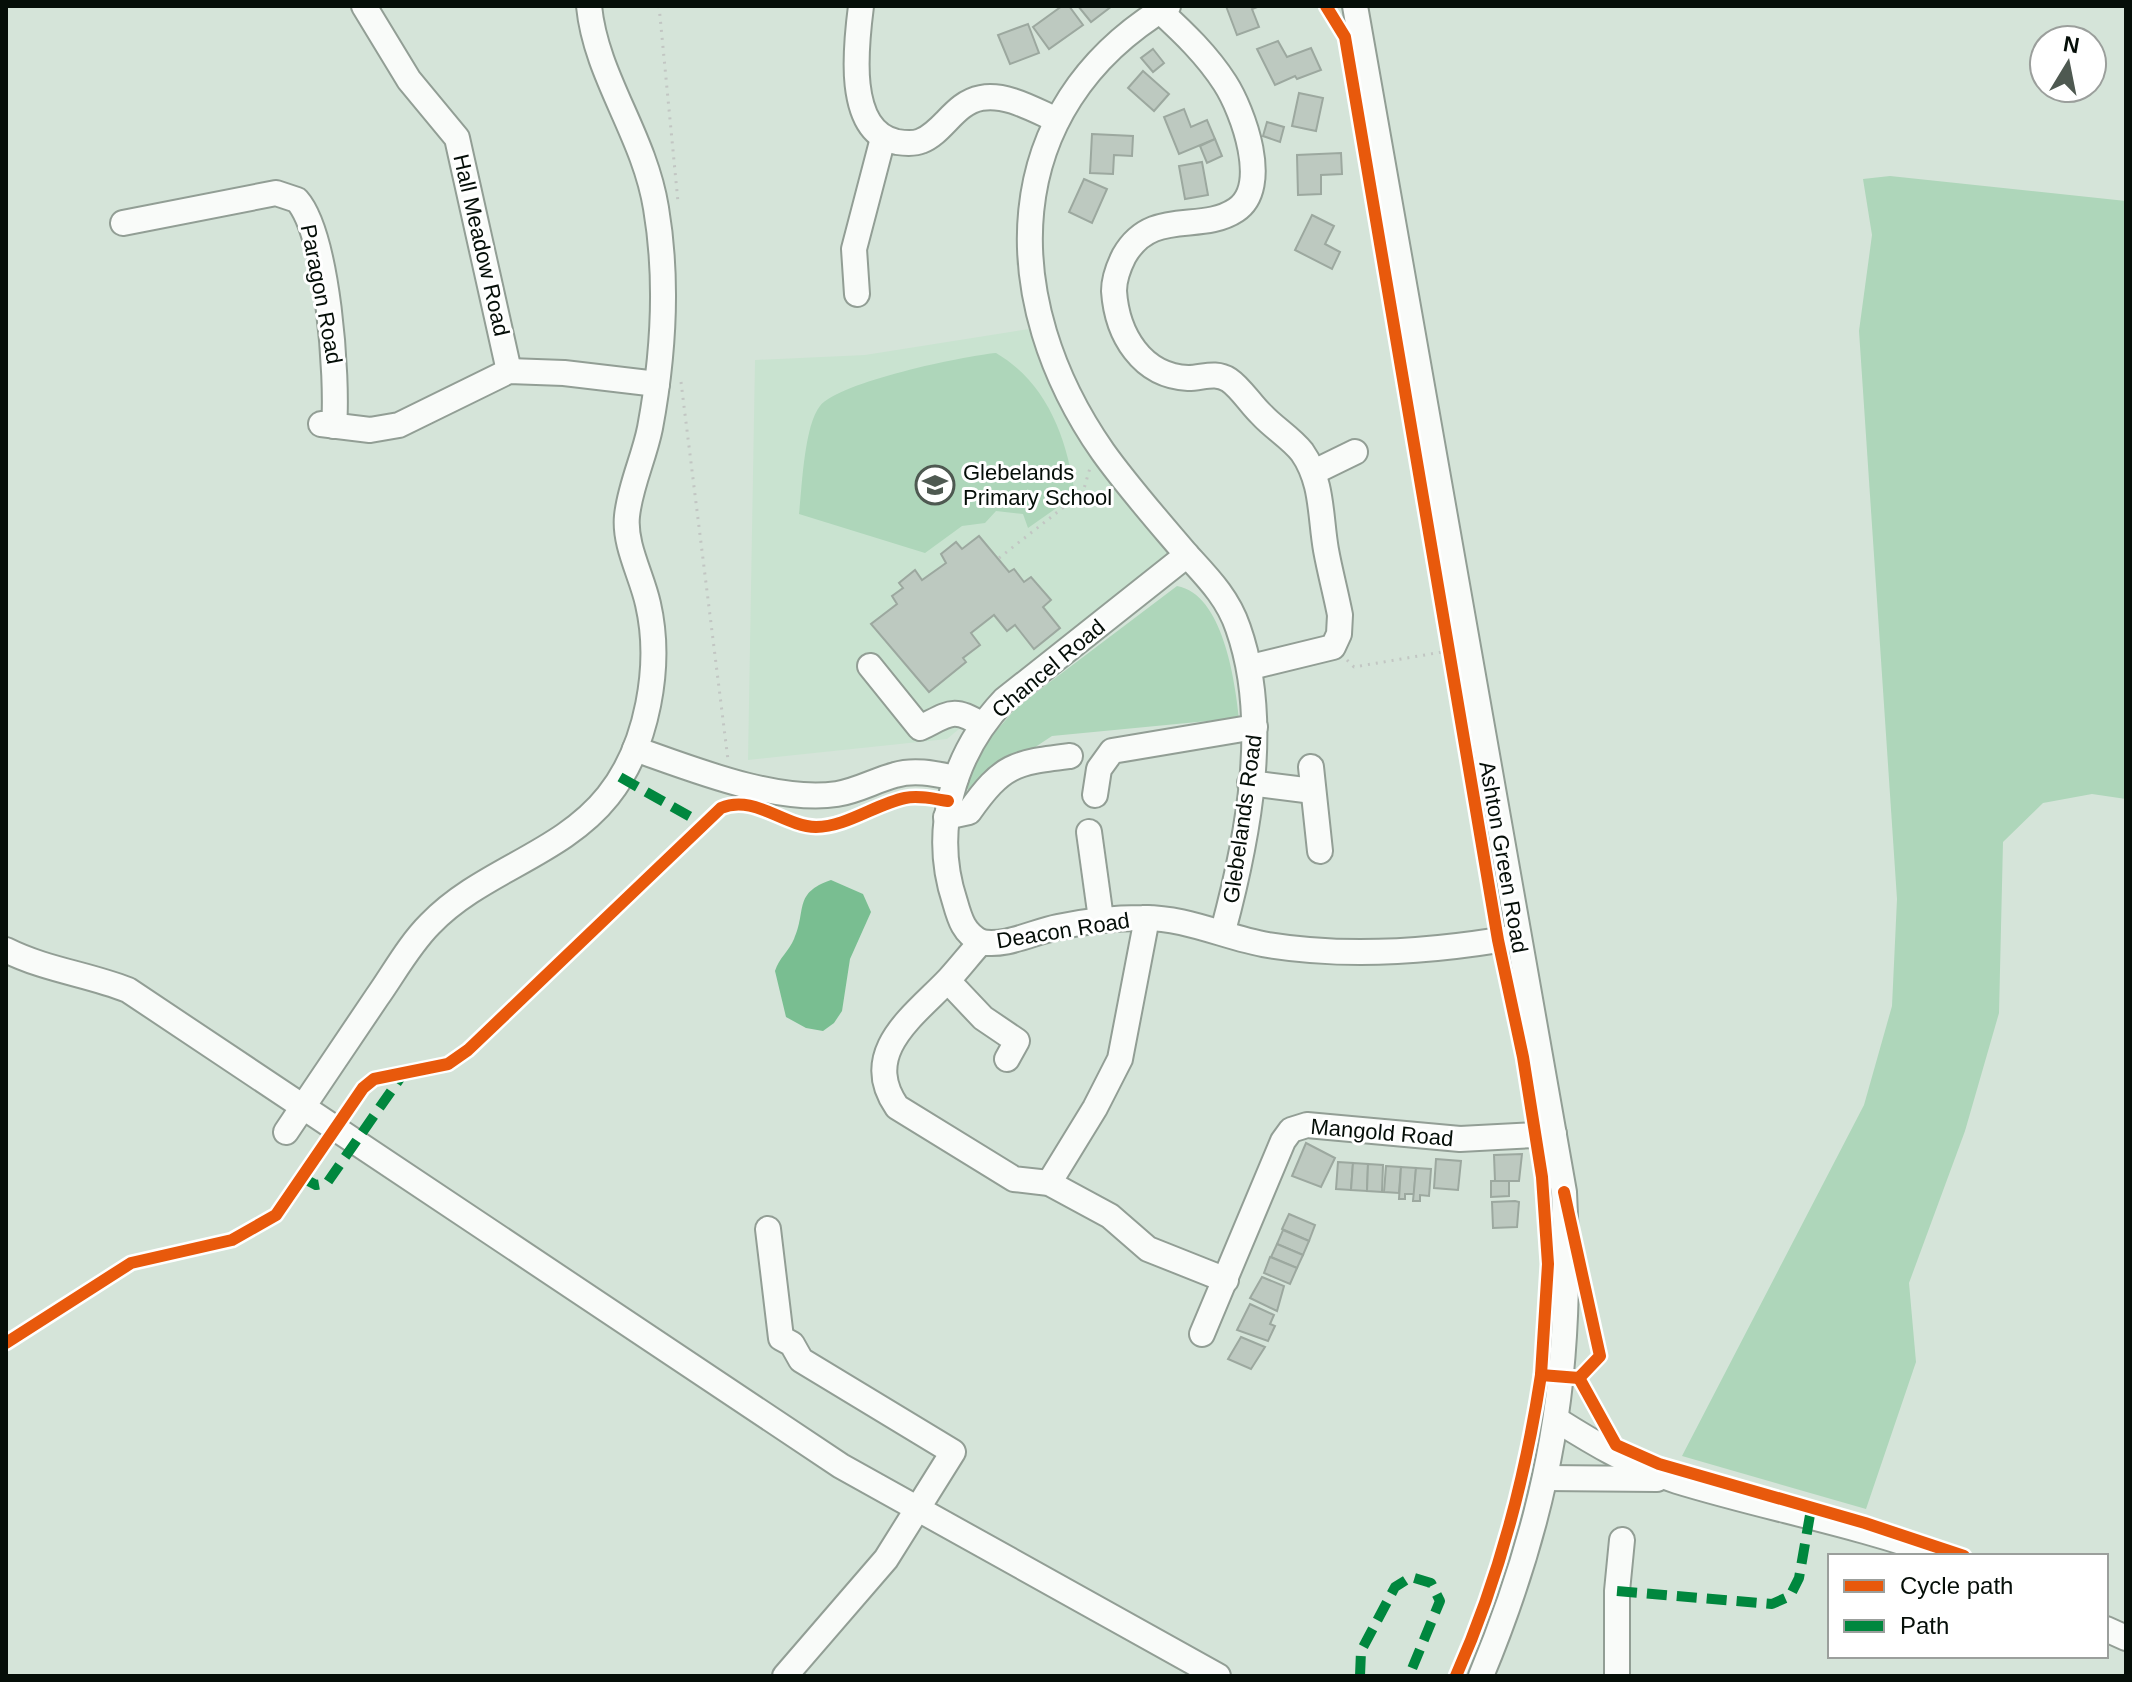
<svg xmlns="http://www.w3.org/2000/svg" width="2132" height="1682" font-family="Arial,sans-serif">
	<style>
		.built { fill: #c9e3d0 }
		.green { fill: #aed6ba }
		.water { fill: #79be91 }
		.building { fill: #bdc9c0; stroke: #9ca89f; stroke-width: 2 }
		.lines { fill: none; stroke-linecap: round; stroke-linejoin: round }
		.minor-casing { stroke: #929e95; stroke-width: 28 }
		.path { stroke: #c2c6c3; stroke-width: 3; stroke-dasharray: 2 6; stroke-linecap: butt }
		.minor { stroke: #f9fbf9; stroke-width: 24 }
		.quiet { stroke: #00873e; stroke-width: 10; stroke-dasharray: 20 10; stroke-linecap: butt }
		.cycleway-casing { stroke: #fff; stroke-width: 17 }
		.cycleway { stroke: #e8590c; stroke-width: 12 }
		.labels { text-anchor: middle; stroke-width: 6; stroke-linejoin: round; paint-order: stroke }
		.street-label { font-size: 22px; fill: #050e08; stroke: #fff }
		.poi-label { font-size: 22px; fill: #050e08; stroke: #fff; text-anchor: start }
	</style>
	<rect width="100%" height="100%" fill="#d5e4d9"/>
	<path class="built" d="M1029,329l38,87 102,138 -222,185 -199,21 7,-400 110,-5z"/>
	<g class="green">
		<path d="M1890,176l236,25v598l-34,-5 -49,9 -40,39 -4,171 -34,118 -56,152 7,79 -50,147 -184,-53 182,-351 28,-99 5,-107 -38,-568 13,-96 -9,-56z"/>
		<path d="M996,353c51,30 71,85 79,142l-47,33 -5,-14 -27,-3 -11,12 -23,3 -37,27 -126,-39c3,-26 5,-88 21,-108 19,-24 143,-50 176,-53z"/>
		<path d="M1177,586c46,8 58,95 62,132l-187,18 -82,54 -7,-2 20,-42 34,-39z"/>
	</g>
	<path class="water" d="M831,880l32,14 8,18 -21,47 -8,52 -8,12 -11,8 -17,-3 -20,-11 -11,-46c4,-13 14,-20 19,-32 13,-29 -1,-46 37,-59z"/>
	<g class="building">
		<path d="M1062,6h7l14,19 -34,24 -16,-22z"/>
		<path d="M1078,6h34l-21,16z"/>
		<path d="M1226,6h34l-8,3 7,18 -22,8z"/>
		<path d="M1028,24l11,29 -29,11 -12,-29z"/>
		<path d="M1278,41l9,16 24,-9 10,22 -24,9 -2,-3 -20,9 -18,-36z"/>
		<path d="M1153,49l11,14 -11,9 -12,-14z"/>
		<path d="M1143,71l26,23 -15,17 -26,-23z"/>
		<path d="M1299,93l24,5 -7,33 -24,-5z"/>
		<path d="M1184,109l7,18 16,-7 8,19 -36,15 -15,-37z"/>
		<path d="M1267,122l17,5 -4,15 -17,-6z"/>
		<path d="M1092,134l41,2 -1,20 -18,-1 -1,19 -23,-1z"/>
		<path d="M1215,139l7,17 -15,7 -7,-17z"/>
		<path d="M1341,153l1,21 -21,1v19l-23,1 -1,-40z"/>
		<path d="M1202,162l6,33 -23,4 -6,-33z"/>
		<path d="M1084,179l23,10 -15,34 -23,-11z"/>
		<path d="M1312,215l22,11 -9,18 15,8 -8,17 -37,-19z"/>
		<path d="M979,536l30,36 5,-3 10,13 7,-5 20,23 -8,7 17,21 -26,21 -19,-24 -8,6 -13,-16 -23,18 9,12 -17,13 3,4 -37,30 -58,-68 26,-20 -5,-8 11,-8 -4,-5 16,-13 7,10 24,-17 -5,-9 15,-12 6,7z"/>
		<path d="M1306,1143l29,15 -14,29 -29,-11z"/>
		<path d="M1522,1154l-3,27h-24l-1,-26z"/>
		<path d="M1436,1159l25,2 -3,29 -24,-2z"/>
		<path d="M1338,1162l15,1 -2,27 -15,-1z"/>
		<path d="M1353,1163l15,1 -1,27 -16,-1z"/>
		<path d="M1368,1164l15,1 -1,27 -15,-1z"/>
		<path d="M1386,1166l15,1 -2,26 -15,-1z"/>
		<path d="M1401,1167l15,1 -2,26h-9v5h-6z"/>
		<path d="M1416,1168l15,1 -2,27 -9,-1v6h-7z"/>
		<path d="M1491,1181h18v15l-18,1z"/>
		<path d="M1515,1201l4,1 -2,25 -24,1 -1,-26z"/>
		<path d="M1289,1214l26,11 -6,16 -27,-12z"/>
		<path d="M1283,1230l26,11 -6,14 -26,-11z"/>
		<path d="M1277,1244l26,11 -6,13 -26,-11z"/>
		<path d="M1270,1257l27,11 -7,16 -26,-11z"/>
		<path d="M1262,1277l22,9 -7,25 -27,-13z"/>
		<path d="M1250,1304l24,11 -4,9 5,2 -7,15 -31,-11z"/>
		<path d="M1241,1337l24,10 -14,22 -23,-10z"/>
	</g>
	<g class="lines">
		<defs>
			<g id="minor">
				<path d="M364,6l45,74 48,58 52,233"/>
				<path d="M861,6c-5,39 -16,126 36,136 7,1 17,2 24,-1 23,-9 33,-38 60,-43 25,-5 53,12 76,22"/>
				<path d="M1168,6c-172,103 -171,294 -65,446 25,35 56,70 84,103 21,23 41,43 51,73 33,93 10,210 -15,303"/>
				<path d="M1355,6l209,1186c10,180 -14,318 -83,484"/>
				<path d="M1160,11c24,22 47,44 65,72 18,28 46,104 11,127 -36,24 -84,-3 -112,46 -5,10 -10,24 -10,35 3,44 28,85 74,87 15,0 27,-7 41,2 12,8 22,25 33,35 12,13 29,23 40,37 21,30 18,64 24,98 4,22 10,44 14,65l-1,19 -6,13 -82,20"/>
				<path d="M123,223l153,-30 21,7c31,35 41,178 37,226"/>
				<path d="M857,294l-3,-45 29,-111"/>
				<path d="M321,424l49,6 29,-5 110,-54 55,2 93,11"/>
				<path d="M1314,472l41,-20"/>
				<path d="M870,666l50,62c29,-14 33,-22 62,-3"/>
				<path d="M635,749c57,20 141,54 202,45 20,-3 39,-14 58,-19 20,-6 41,-1 61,3"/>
				<path d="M1311,767l9,84"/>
				<path d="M1250,783l63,8"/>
				<path d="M1095,795l4,-26 13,-18 143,-24"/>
				<path d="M946,817l23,-5c34,-48 45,-49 101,-56"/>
				<path d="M1089,832l12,87"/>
				<path d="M981,942c-17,-9 -21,-22 -26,-40 -24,-72 -2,-148 49,-202l183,-145"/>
				<path d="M6,950c40,20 81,24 122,40l713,476 377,210"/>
				<path d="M948,981l35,37 34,23 -10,18"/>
				<path d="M286,1132c30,-45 61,-90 91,-135 17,-24 32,-52 53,-73 52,-54 131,-69 178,-128 40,-50 54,-131 40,-192 -6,-28 -24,-59 -21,-88 3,-30 17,-58 23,-88 13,-70 18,-149 6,-220 -12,-74 -60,-131 -67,-202"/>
				<path d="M1049,1183l46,-75 25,-49 27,-141"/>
				<path d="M768,1229l13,109 11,6 9,16 152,92 -67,107 -101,117"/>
				<path d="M1226,1280l-78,-31 -38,-33 -61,-33 -35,-4 -117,-72c-38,-55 18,-92 52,-128 11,-12 21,-25 32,-37 25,5 52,-10 77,-15 28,-6 56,-9 84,-9 44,-1 84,20 126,27 80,13 170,6 249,-8"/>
				<path d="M1202,1334l81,-193 8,-11 16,-5 153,14 94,-5"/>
				<path d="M1557,1420c38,24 77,47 120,61 88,27 179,43 266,75"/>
				<path d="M1545,1478l112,1"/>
				<path d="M2106,1629l20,9"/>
				<path d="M1617,1676v-85l5,-51"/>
			</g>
		</defs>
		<use href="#minor" class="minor-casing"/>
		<g class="path">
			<path d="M659,6l19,196"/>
			<path d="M681,382l47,378"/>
			<path d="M999,558l84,-66 7,-24"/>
			<path d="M1347,660l7,7 94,-16"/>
		</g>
		<use href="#minor" class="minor"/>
		<g class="quiet">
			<path d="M620,777l83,47"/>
			<path d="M301,1177l15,8 11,-2 76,-109"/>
			<path d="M1617,1591l155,13 18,-8 9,-18 11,-63"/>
			<path d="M1360,1676l1,-25 34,-64 16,-10 20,6 9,18 -31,75"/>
		</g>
		<defs>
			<g id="cycleway">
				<path d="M1326,6l19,31 153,903 25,117 19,120 6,87 -7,111"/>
				<path d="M6,1343l125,-80 101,-23 44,-25 87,-127 11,-9 74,-15 20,-14 253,-242c33,-14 62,18 95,19 30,0 60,-23 89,-29 14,-3 29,1 43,3"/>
				<path d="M1579,1378l37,67 43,19 206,59 99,33"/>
				<path d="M1456,1676c43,-97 69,-196 85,-301l38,3 21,-22 -36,-164"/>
			</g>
		</defs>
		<use href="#cycleway" class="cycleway-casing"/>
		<use href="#cycleway" class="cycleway"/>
	</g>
	<defs>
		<symbol id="school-ring" viewBox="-11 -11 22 22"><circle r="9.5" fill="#fff" stroke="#4e5951" stroke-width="1.5"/><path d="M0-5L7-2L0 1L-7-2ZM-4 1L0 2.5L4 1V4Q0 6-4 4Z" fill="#4e5951"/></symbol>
	</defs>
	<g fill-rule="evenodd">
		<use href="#school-ring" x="913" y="463" width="44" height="44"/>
	</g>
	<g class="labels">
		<g class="street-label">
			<text transform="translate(482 245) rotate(77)" y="8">Hall Meadow Road</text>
			<text transform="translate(322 294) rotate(79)" y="8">Paragon Road</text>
			<text transform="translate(1048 668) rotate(-40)" y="8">Chancel Road</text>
			<text transform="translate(1242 819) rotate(-82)" y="8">Glebelands Road</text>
			<text transform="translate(1504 857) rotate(80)" y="8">Ashton Green Road</text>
			<text transform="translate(1063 930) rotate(-9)" y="8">Deacon Road</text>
			<text transform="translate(1382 1132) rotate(5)" y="8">Mangold Road</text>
		</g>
		<g class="poi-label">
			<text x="963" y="480">Glebelands<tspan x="963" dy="25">Primary School</tspan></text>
		</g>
	</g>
	<rect width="2132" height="1682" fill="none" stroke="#050e08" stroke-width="16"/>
	<rect x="1828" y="1554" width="280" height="104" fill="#ffffff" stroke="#9b9f9c" stroke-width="2"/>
	<rect x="1844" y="1580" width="40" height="12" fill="#e8590c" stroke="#9b9f9c" stroke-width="2"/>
	<text x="1900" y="1594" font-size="24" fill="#050e08">Cycle path</text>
	<rect x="1844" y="1620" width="40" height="12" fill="#00873e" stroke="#9b9f9c" stroke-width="2"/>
	<text x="1900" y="1634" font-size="24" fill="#050e08">Path</text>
	<g transform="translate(2068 64) rotate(10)"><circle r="38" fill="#ffffff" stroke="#9b9f9c" stroke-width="2"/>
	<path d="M0-6L14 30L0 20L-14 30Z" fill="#4e5951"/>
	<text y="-12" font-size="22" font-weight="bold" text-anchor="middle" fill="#050e08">N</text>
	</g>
</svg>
